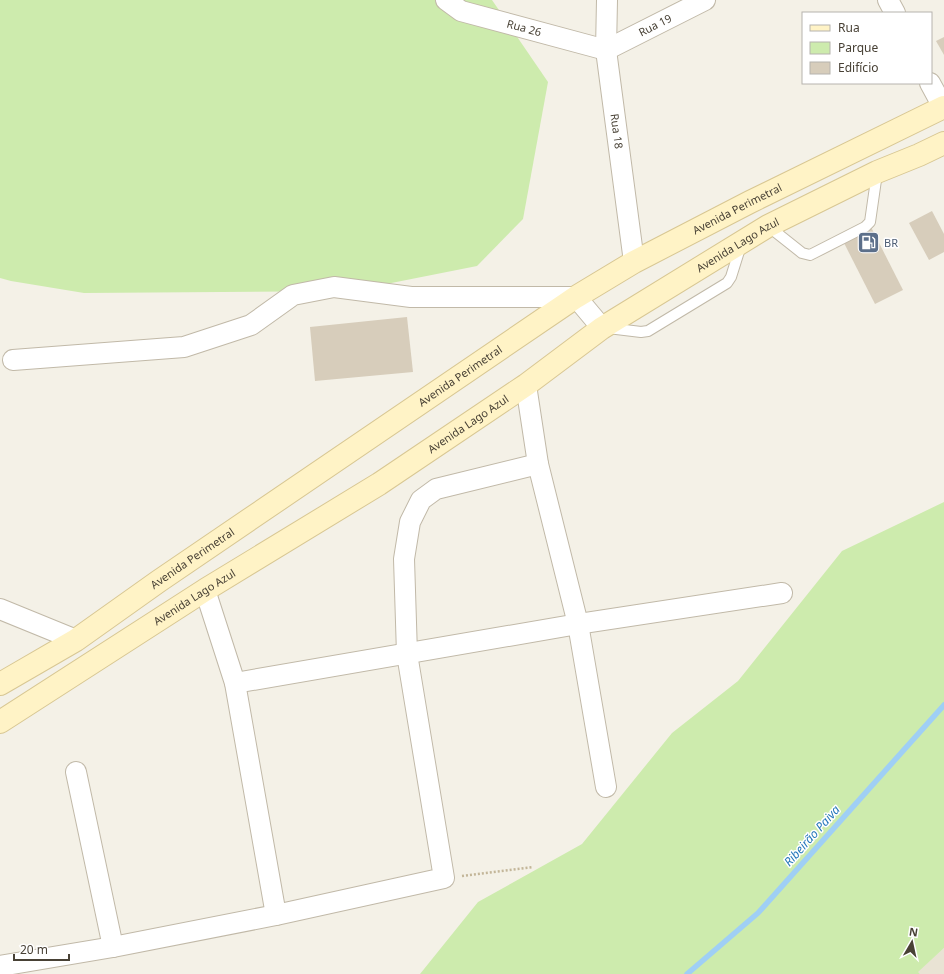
<svg xmlns="http://www.w3.org/2000/svg" width="944" height="974" font-family="'Noto Sans',sans-serif">
	<style>
		.residential { fill: #e9e3d4 }
		.green { fill: #cdebad }
		.lines { fill: none; stroke-linecap: round; stroke-linejoin: round }
		.stream { stroke: #9fcff5; stroke-width: 5.5 }
		.building { fill: #d7cdbb }
		.service-casing { stroke: #c1b9a8; stroke-width: 12 }
		.minor-casing { stroke: #c1b9a8; stroke-width: 22 }
		.secondary-casing { stroke: #d8c793; stroke-width: 24 }
		.path { stroke: #c3b699; stroke-width: 2.5; stroke-dasharray: 2 2; stroke-linecap: butt }
		.service { stroke: #fff; stroke-width: 10 }
		.minor { stroke: #fff; stroke-width: 20 }
		.secondary { stroke: #fff3c6; stroke-width: 22 }
		.labels { text-anchor: middle; stroke-width: 3; stroke-linejoin: round; paint-order: stroke }
		.street-label { font-size: 11px; fill: #484135; stroke: #fff }
		.service-label { font-size: 11px; fill: #4e5e75; stroke: #fff; text-anchor: start }
		.water-label { font-size: 12px; font-style: italic; fill: #2778bb; stroke: #fff }
	</style>
	<rect width="100%" height="100%" fill="#f4f1e7"/>
	<path class="residential" d="M944,948v26h-24l-3,-2z"/>
	<g class="green">
		<path d="M0,0h492l56,82 -25,137 -46,47 -126,25 -267,2 -73,-12 -11,-3z"/>
		<path d="M944,502v446l-26,24 2,2h-500l58,-72 104,-58 90,-111 66,-52 104,-130z"/>
	</g>
	<g class="lines">
		<path class="stream" d="M687,974l71,-61 186,-208"/>
	</g>
	<g class="building">
		<path d="M944,37v18l-8,-14z"/>
		<path d="M932,211l12,23v18l-15,8 -20,-37z"/>
		<path d="M871,227l32,63 -28,14 -32,-63z"/>
		<path d="M407,317l6,55 -98,9 -5,-54z"/>
	</g>
	<g class="lines">
		<defs>
			<g id="service">
				<path d="M768,226l34,27 8,2 4,-2 51,-26 5,-5 7,-49"/>
				<path d="M608,328l33,4 7,-1 79,-48 4,-6 10,-32"/>
			</g>
			<g id="minor">
				<path id="s1" d="M446,0l15,11 145,39"/>
				<path id="s2" d="M607,0l-1,50 28,212"/>
				<path d="M888,0l7,13"/>
				<path id="s3" d="M606,50l99,-50"/>
				<path d="M930,83l13,24"/>
				<path d="M13,360l171,-13 67,-22 42,-30 41,-8 77,10h165l26,31"/>
				<path d="M526,385l12,79 40,160 28,163"/>
				<path d="M205,590l30,93 41,232"/>
				<path d="M0,609l76,31"/>
				<path d="M235,683l343,-59 204,-31"/>
				<path d="M76,772l37,175"/>
				<path d="M0,966l113,-19 163,-32 168,-37 -37,-224 -3,-95 6,-37 11,-22 15,-11 102,-25"/>
			</g>
			<g id="secondary">
				<path id="s4" d="M0,684l76,-44 83,-59 417,-284 58,-35 116,-60 194,-95"/>
				<path id="s5" d="M0,722l205,-132 174,-106 147,-99 76,-57 166,-102 109,-54 42,-17 25,-12"/>
			</g>
		</defs>
		<use href="#service" class="service-casing"/>
		<use href="#minor" class="minor-casing"/>
		<use href="#secondary" class="secondary-casing"/>
		<path class="path" d="M462,876l71,-9"/>
		<use href="#service" class="service"/>
		<use href="#minor" class="minor"/>
		<use href="#secondary" class="secondary"/>
	</g>
	<defs>
		<symbol id="fuel-square" viewBox="-11 -11 22 22"><rect x="-9" y="-9" width="18" height="18" rx="4" fill="#5c6f8a" stroke="#fff"/><path d="M-5.5-6h7V0h2V4h1.3V-2.5L3-4.5l.8-.8L6-3V5H2.5V1h-1V6h-7ZM-4.2-4.7v3.2H.2V-4.7Z" fill="#fff"/></symbol>
	</defs>
	<g fill-rule="evenodd">
		<use href="#fuel-square" x="856" y="230" width="25" height="25"/>
	</g>
	<g class="labels">
		<g class="street-label">
			<text dy="4" stroke="none"><textPath href="#s3" startOffset="55">Rua 19</textPath></text>
			<text dy="4" stroke="none"><textPath href="#s1" startOffset="84">Rua 26</textPath></text>
			<text dy="4" stroke="none"><textPath href="#s2" startOffset="132">Rua 18</textPath></text>
			<text dy="4" stroke="none"><textPath href="#s4" startOffset="878">Avenida Perimetral</textPath></text>
			<text dy="4" stroke="none"><textPath href="#s5" startOffset="879">Avenida Lago Azul</textPath></text>
			<text dy="4" stroke="none"><textPath href="#s4" startOffset="554">Avenida Perimetral</textPath></text>
			<text dy="4" stroke="none"><textPath href="#s5" startOffset="555">Avenida Lago Azul</textPath></text>
			<text dy="4" stroke="none"><textPath href="#s4" startOffset="230">Avenida Perimetral</textPath></text>
			<text dy="4" stroke="none"><textPath href="#s5" startOffset="231">Avenida Lago Azul</textPath></text>
		</g>
		<g class="service-label">
			<text x="884" y="247">BR</text>
		</g>
		<g class="water-label">
			<text transform="translate(812 836) rotate(-48)" y="4">Ribeirão Paiva</text>
		</g>
	</g>
	<rect x="802" y="12" width="130" height="72" fill="#ffffff" stroke="#b6b3ae"/>
	<rect x="810" y="25" width="20" height="6" fill="#fff3c6" stroke="#b6b3ae"/>
	<text x="838" y="32" font-size="12" fill="#484135">Rua</text>
	<rect x="810" y="42" width="20" height="12" fill="#cdebad" stroke="#b6b3ae"/>
	<text x="838" y="52" font-size="12" fill="#484135">Parque</text>
	<rect x="810" y="62" width="20" height="12" fill="#d7cdbb" stroke="#b6b3ae"/>
	<text x="838" y="72" font-size="12" fill="#484135">Edifício</text>
	<g transform="translate(912 942) rotate(9)" stroke="#ffffff" stroke-width="3" paint-order="stroke">
	<path d="M0-3L7 15L0 10L-7 15Z" fill="#484135"/>
	<text y="-6" font-size="11" font-weight="bold" text-anchor="middle" fill="#484135">N</text>
	</g>
	<path d="M14 954v6h55v-6" fill="none" stroke="#484135" stroke-width="2"/>
	<text x="20" y="954" font-size="12" fill="#484135" stroke="#ffffff" stroke-width="3" paint-order="stroke">20 m</text>
</svg>
